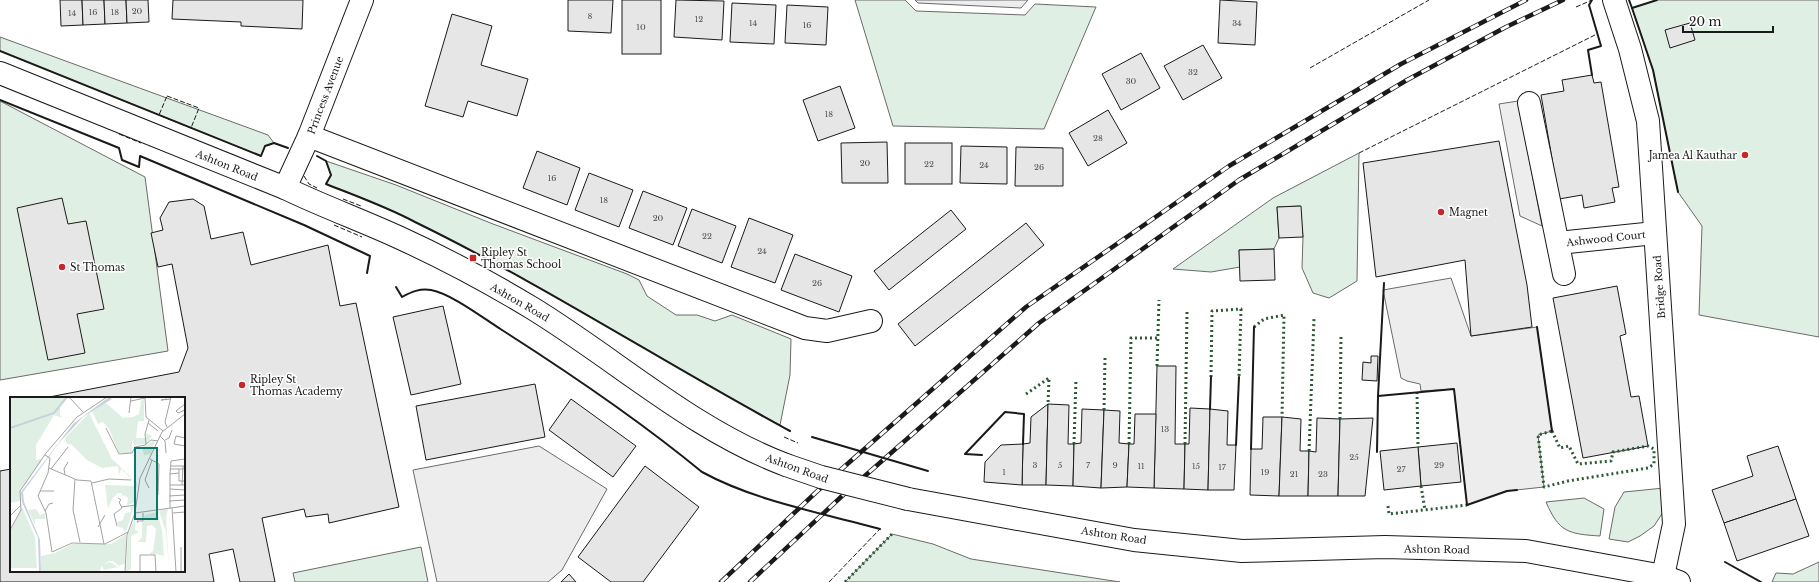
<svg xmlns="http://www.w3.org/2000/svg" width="1819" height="582" font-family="'Libre Baskerville',serif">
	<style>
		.green { fill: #e0efe3; stroke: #6a6a6a }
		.parking { fill: #ededed; stroke: #6a6a6a }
		.building { fill: #e6e6e6; stroke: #1a1a1a }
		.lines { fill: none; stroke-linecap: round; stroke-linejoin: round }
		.minor-casing { stroke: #1a1a1a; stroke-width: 24 }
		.tertiary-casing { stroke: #1a1a1a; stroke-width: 24 }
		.primary-casing { stroke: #1a1a1a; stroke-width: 24 }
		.minor { stroke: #fff; stroke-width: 22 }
		.tertiary { stroke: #fff; stroke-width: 22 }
		.primary { stroke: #fff; stroke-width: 22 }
		.rail-casing { stroke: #1a1a1a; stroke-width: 4.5 }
		.rail { stroke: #fff; stroke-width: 3; stroke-dasharray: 9; stroke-linecap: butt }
		.primary-bridge-casing { stroke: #1a1a1a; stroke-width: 24; stroke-linecap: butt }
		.primary-bridge { stroke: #fff; stroke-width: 22 }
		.hedge { stroke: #2b5a34; stroke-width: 3; stroke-dasharray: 2 3; stroke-linecap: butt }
		.fence { stroke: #1a1a1a; stroke-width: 1; stroke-dasharray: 5 2; stroke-linecap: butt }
		.wall { stroke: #1a1a1a; stroke-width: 2 }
		.poi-dot { fill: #c62828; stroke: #fff; stroke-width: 1.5 }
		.labels { text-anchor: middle; stroke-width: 3; stroke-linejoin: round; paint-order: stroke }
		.number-label { font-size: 8px; fill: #4d4d4d }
		.street-label { font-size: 10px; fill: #1a1a1a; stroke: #fff }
		.poi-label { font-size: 10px; fill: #1a1a1a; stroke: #fff; text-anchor: start }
		.inset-river { fill: none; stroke: #c6d2dc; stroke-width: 2 }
		.inset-road { fill: none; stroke: #a3a3a3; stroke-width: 1 }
		.view { fill: #0f766e; fill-opacity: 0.15; stroke: #0f766e; stroke-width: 2 }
		.inset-edge { fill: none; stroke: #1a1a1a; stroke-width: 2 }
	</style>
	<rect width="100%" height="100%" fill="#fff"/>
	<g class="green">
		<path d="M855,0h50l11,11 109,4 10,-11 61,3 -52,122 -151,-3z"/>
		<path d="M1657,0h162v337l-120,-22 3,-89 -24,-34 -25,-122 -21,-62z"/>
		<path d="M0,37l268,98 6,8 -9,3 -4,10 -261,-105z"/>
		<path d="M0,101l145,76 23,174 -168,29z"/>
		<path d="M1359,153l-2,128 -28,17 -16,-5 -11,-25 1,-31 -3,-31 -23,1 2,31 -5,11 -35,1 1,17 -29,5 -38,-3 100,-71z"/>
		<path d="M326,161l70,24 97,39 134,50 12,6 8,16 29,19h21l18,6 17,-6 59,24 -1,36 -10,50c-122,-66 -240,-142 -365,-203 -28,-15 -59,-26 -89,-38l5,-9z"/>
		<path d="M1664,488l1,21 -11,17 -14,10 -12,6 -19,-3 6,-32 9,-15z"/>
		<path d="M1584,498l20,11 -4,27c-32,-2 -41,-4 -54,-34z"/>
		<path d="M892,534l41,10 38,15 149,23h-275z"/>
		<path d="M421,547l7,35h-133l-2,-9z"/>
		<path d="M1819,562v20h-47l4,-9 17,1z"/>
	</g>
	<g class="parking">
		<path d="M915,0h113l-7,8 -103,-5z"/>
		<path d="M1518,101l24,125 -22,-10 -21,-112z"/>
		<path d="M1451,278l20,58 66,-9 15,104 -14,4 6,52 -37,4 -40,14 -13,-116 -33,2 -1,-7 -13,-3 -6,-3 -18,-88z"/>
		<path d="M539,446l68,43 -45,81 -14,12h-111l-24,-112z"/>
	</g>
	<g class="building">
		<path d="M60,0h22l1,25 -22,1z"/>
		<path d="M82,0h22l1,24 -22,1z"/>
		<path d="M104,0h22l1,23 -22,1z"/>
		<path d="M126,0h22l1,22 -22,1z"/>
		<path d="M173,0h130l-1,29 -61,-3v-4l-69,-3z"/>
		<path d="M568,0h45l-2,33 -43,-2z"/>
		<rect x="622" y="0" width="39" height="54"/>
		<path d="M676,0l48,1 -2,39 -48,-3z"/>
		<path d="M1220,0l37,2 -2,43 -37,-2z"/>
		<path d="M732,3l44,2 -2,39 -44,-2z"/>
		<path d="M787,5l41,2 -2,38 -41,-2z"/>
		<path d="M452,14l40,12 -11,39 47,14 -11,37 -49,-15 -5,16 -38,-11z"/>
		<path d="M1690,23l5,17 -25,8 -5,-18z"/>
		<path d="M1203,45l19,33 -39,22 -19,-34z"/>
		<path d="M1141,53l19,35 -39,22 -19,-36z"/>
		<path d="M1592,75l2,8 7,-1 18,105 -7,1 3,14 -31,6 -2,-13 -23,4 -18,-104 23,-4 -2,-11z"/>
		<path d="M840,86l15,42 -37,13 -15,-41z"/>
		<path d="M1108,110l19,33 -39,23 -19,-33z"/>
		<path d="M1499,141l28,144 5,42 -61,9 -6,-76 -89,17 -13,-114z"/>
		<path d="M887,142l1,41h-46l-1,-40z"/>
		<rect x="905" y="143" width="47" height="41"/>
		<path d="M961,146l46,1v37l-47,-1z"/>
		<path d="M1016,147l47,1v38h-48z"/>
		<path d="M537,151l43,17 -13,37 -44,-17z"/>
		<path d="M589,173l44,17 -14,37 -44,-17z"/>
		<path d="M643,191l44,17 -14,37 -44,-17z"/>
		<path d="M62,198l6,26 18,-3 18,88 -27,5 8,39 -37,7 -31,-152z"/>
		<path d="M193,199l11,7 7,33 32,-7 8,33 77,-20 12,61 16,-3 43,204 -70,16 -1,-9 -22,3 -2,-8 -42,9 13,64h-35l-7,-33 -24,5 5,28h-214v-111l11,-2v102h173v-173h-140l135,-26 9,-24 -16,-84 -14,3 -7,-34 12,-3 -3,-12 9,-16z"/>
		<path d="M1301,206l2,31 -24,1 -2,-31z"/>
		<path d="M692,209l44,17 -14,37 -44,-17z"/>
		<path d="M951,210l15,19 -77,61 -15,-19z"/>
		<path d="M749,218l44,17 -18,48 -44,-16z"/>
		<path d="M1026,223l18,22 -129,101 -17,-22z"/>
		<path d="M1274,249l1,31 -35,1 -1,-31z"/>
		<path d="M795,254l57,22 -13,36 -58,-22z"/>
		<path d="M1617,286l9,48 -6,2 11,61 8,-1 9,50 -65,12 -30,-160z"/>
		<path d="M443,306l18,78 -50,11 -18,-78z"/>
		<path d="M1371,356h7l-1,25 -15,-1 1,-18 8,1z"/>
		<path d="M1157,366h19l-1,78h10l-1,45 -30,-1z"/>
		<path d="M535,384l10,53 -119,23 -10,-54z"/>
		<path d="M571,399l65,47 -23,31 -64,-47z"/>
		<path d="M1048,404l-2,81h-24l1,-41 7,-1 1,-26z"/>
		<path d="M1048,404l21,1 -1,39h6l-1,42 -27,-1z"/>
		<path d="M1190,408l20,1 -2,81 -24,-1 1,-45h4z"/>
		<path d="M1082,409l22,1 -3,78 -28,-2 1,-42 7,-1z"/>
		<path d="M1210,409l18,2 -1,34h9l-2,45h-26z"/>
		<path d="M1104,410l16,1 -1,32 10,1 -2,43 -26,1z"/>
		<path d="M1135,414h21l-2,74 -27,-1 2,-43h5z"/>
		<path d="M1263,417h19l-3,79 -29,-1 1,-46h11z"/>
		<path d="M1282,417l19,2 -1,32h9l-1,45h-29z"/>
		<path d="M1317,418l23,1 -2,77h-30l1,-45 7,1z"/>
		<path d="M1373,418l-8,78h-27l2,-77z"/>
		<path d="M1457,443l4,39 -40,4 -3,-39z"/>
		<path d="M1023,444l-1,41 -38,-3 1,-20 16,-17z"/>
		<path d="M1778,446l18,53 -72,24 -12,-33 41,-14 -6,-20z"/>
		<path d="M1418,447l3,39 -37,4 -4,-39z"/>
		<path d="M645,466l54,41 -56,75h-32l-33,-25z"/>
		<path d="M1796,499l13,37 -72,25 -13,-38z"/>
		<path d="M569,574l7,8h-15z"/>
	</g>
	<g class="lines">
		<defs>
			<g id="minor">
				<path d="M1529,103l35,171"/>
				<path d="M309,136l496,192 22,3 44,-10"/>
				<path d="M285,188l24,-52 53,-136"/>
				<path d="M1558,243l97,-10"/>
			</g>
			<path id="tertiary" d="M1614,0l16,49 18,72 26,403 -11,52"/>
			<g id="primary">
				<path d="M0,73l285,115c37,18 76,32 113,49 46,21 91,45 134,71 85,52 161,122 254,157"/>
				<path d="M908,499l226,41 108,11 143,-4 141,4 137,25 16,6"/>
			</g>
		</defs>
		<use href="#minor" class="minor-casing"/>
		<use href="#tertiary" class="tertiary-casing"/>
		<use href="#primary" class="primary-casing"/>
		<use href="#minor" class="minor"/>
		<use href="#tertiary" class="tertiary"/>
		<use href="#primary" class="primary"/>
		<defs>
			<g id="rail">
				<path d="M721,582l107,-101 198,-174 203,-141 172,-102 125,-64"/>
				<path d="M750,582l92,-86 197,-173 200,-143 168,-100 99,-53 57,-27"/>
			</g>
		</defs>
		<use href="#rail" class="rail-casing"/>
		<use href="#rail" class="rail"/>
		<defs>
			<path id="primary-bridge" d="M786,465l35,12 87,22"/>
		</defs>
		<use href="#primary-bridge" class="primary-bridge-casing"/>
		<use href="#primary-bridge" class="primary-bridge"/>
		<g class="hedge">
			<path d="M1254,327l10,-8 20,-4 -2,102"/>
			<path d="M1157,366l2,-66"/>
			<path d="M1211,377l1,-66 29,-2 -2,68"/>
			<path d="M1417,392l1,55"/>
			<path d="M1026,394l23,-16 -1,26"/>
			<path d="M1104,410l1,-52"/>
			<path d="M1340,419l1,-84"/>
			<path d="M1552,431l8,17 9,-2 9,18 33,-3 2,-9 35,-6 6,3v15l-6,4 -80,13 -24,6 -6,-52z"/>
			<path d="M1074,444l2,-65"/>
			<path d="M1129,444l2,-106h27"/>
			<path d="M1185,444l2,-133"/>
			<path d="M1309,451l5,-132"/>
			<path d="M1421,486l4,24"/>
			<path d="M1388,506l1,8 78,-9"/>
			<path d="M845,582l47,-48"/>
		</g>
		<g class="fence">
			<path d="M1576,7l16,-7"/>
			<path d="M1310,68l119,-68"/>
			<path d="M167,96l32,12 -8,20 -32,-13z"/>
			<path d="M119,134l22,9"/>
			<path d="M1359,153l238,-119"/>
			<path d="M304,176l5,8 8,4"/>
			<path d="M343,199l18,7"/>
			<path d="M334,225l28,12"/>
			<path d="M784,437l14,6"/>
			<path d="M829,582l51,-53"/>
		</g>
		<g class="wall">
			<path d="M1592,0l-3,5 12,41 -13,4 4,25"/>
			<path d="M1629,0l3,8"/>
			<path d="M1657,0l-25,8 21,62 25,122"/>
			<path d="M0,51l261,105 4,-10 9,-3 14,5"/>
			<path d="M0,100l119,48 3,12 17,7 1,-11 164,69 66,31 -3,17"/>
			<path d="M317,156l9,5 5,14 -5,9c30,12 61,23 89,38 129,63 249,141 375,209"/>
			<path d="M396,287l6,10c9,-5 18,-9 29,-7 21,4 52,28 71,40 69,44 137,90 200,142 53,29 120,41 178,57"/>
			<path d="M1537,327l15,104"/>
			<path d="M1378,396l76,-7 13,116 40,-14 10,-1"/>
			<path d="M1210,409l1,-32"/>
			<path d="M812,437l116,34"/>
			<path d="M1236,445l3,-68"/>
			<path d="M1251,449l3,-122"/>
			<path d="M1377,452l1,-56 6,-113"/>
			<path d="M982,455l-17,-1 40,-42 19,2 -1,30"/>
			<path d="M1725,562l36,20"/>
		</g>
	</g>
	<g class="poi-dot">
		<circle cx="1745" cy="155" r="4"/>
		<circle cx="1441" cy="212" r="4"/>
		<rect x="469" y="254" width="8" height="8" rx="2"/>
		<circle cx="62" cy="267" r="4"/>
		<circle cx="242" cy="385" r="4"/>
	</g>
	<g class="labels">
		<g class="number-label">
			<text x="137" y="14">20</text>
			<text x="93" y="15">16</text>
			<text x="115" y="15">18</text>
			<text x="72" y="16">14</text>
			<text x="590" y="19">8</text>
			<text x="699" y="22">12</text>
			<text x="753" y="26">14</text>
			<text x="1237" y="26">34</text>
			<text x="807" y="28">16</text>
			<text x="641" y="30">10</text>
			<text x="1193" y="75">32</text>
			<text x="1131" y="84">30</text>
			<text x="829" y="117">18</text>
			<text x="1098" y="141">28</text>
			<text x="865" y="166">20</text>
			<text x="929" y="167">22</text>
			<text x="984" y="168">24</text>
			<text x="1039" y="170">26</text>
			<text x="552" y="181">16</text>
			<text x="604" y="203">18</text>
			<text x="658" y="221">20</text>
			<text x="707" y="239">22</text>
			<text x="762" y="254">24</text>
			<text x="817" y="286">26</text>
			<text x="1165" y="432">13</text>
			<text x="1354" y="460">25</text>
			<text x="1035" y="468">3</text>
			<text x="1060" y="468">5</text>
			<text x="1088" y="468">7</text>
			<text x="1115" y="468">9</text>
			<text x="1439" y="468">29</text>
			<text x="1141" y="469">11</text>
			<text x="1196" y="469">15</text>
			<text x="1222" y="470">17</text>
			<text x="1401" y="472">27</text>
			<text x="1004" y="475">1</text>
			<text x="1265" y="475">19</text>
			<text x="1294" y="477">21</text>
			<text x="1323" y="477">23</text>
		</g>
		<g class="street-label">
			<text transform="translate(325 95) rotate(-69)" y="4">Princess Avenue</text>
			<text transform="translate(227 165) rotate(22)" y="4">Ashton Road</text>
			<text transform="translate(1606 238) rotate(-6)" y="4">Ashwood Court</text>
			<text transform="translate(1659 287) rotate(-94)" y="4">Bridge Road</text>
			<text transform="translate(520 302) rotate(30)" y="4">Ashton Road</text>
			<text transform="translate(797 468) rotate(20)" y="4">Ashton Road</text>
			<text transform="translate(1114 535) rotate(9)" y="4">Ashton Road</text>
			<text transform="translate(1437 549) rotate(1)" y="4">Ashton Road</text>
		</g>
		<g class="poi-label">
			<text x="1737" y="159" text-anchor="end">Jamea Al Kauthar</text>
			<text x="1449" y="216">Magnet</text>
			<text x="481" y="256">Ripley St<tspan x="481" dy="12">Thomas School</tspan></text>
			<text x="70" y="271">St Thomas</text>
			<text x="250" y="383">Ripley St<tspan x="250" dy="12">Thomas Academy</tspan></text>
		</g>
	</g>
	<g transform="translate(10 397)">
		<rect width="175" height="175" fill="#fff"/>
		<path d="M0,0h43l-2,3 3,-3h14l-8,10v8l3,3 -9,-3 -18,30v15l5,-1v3l-21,28v11l-10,2zM134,2v22h-6l-2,17h10v-5l6,3 -6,8 -12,1 -2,-6v14h-13l-10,-24 -6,-7 -5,2 -6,-13 14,-8 17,15 10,-1 6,-3 2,-13zM79,16l23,46 25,24 -3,20 -7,2 1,-7 -5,-3 -2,2 1,-4h-4l-6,6 -4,10 -3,-24 29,1 1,-4 -14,-13 -2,6 -1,-9 -16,2 -15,-8 -16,-16h-4l-2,-6zM145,43l-4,14 -7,1 -2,-8zM124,109l-7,23 -3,3 -1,-4 -5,-1 -1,-5 6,-2 2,-7 6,-1 -1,-5zM12,110l13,30 2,31h-27v-37zM26,112l4,6 5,-2v6h-10v6l-7,-15zM155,112h3l-2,9 3,49 -3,-35 -7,-21zM147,115l5,18 2,27 -2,-2 -13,-1 4,-3 2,-14 1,-8 -4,-4 -5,1 -1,16h-8l4,-5v-14l3,-8zM125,120v13l4,2 -8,4v33l-5,3 2,-38zM116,137v29l-7,3 -6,-5h-4l-6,4 7,-3 8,5 -14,3 -2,-4 -3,6h-58v-16l14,-3 17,-9h39z" fill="#e0efe3"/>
		<path d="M99,0l3,2 -29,18 -24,26 -36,49 1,10 16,38 1,32h-2l-1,-34 -16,-36 -1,-10 52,-68z" fill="#c6d2dc"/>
		<path class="inset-river" d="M0,31l44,-15 13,-16"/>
		<path class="inset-road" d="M59,0l14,15M135,0l1,20 17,14M157,2l-6,1 10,-1M121,4l14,-3M175,7l-9,7 2,2 7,-3M119,16l2,-16M138,26l10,8M157,30l-2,-5 6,-25M96,31l13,26 13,-1 3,-6 10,-2 6,-5 7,1M150,39l5,5 1,12M175,41l-9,-2 -2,8 11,2M155,43l4,-2 3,-8M136,47l-1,-10 4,-14M35,58l5,3 -2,15 -10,23 8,17 6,39 20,-9 33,1 23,-12M140,62l9,5 -1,31M161,69h14M39,71l28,12 14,1 13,63M41,72l17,-22M161,72h14M169,72v12h6M169,76l-9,1 1,-13 14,-2M55,78l-1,-6 4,-7M65,82l-2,31 7,32M82,86l17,-4 22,1M160,88h15M172,88l1,-19M139,91l-4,-8 7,-20M160,92l15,1M30,94h14M159,99l16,-1M159,104l16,-1M111,110l15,-2M160,111v-34M162,111l4,64M35,114l4,-7 4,-1M125,116l50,-7M163,116l12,-1M0,119l11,-11M128,126l-1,-2h6v-8M107,129l-3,-12 8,-6 -3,-6 2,-2 -3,-2M88,130l7,-12M0,133l11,-20 -1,-19 26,-38 31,-36 30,-20M171,150v25M115,175l2,-37 8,-22 5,-35 22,-46 23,-18M130,175v-17h15l1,17"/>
		<path class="view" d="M125,51h22v71h-22z"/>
		<rect width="175" height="175" class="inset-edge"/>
	</g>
	<path d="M1683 26v6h90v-6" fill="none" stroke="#1a1a1a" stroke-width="2"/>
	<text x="1689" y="26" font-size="12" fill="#1a1a1a" stroke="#ffffff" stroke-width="3" paint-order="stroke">20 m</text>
</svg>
